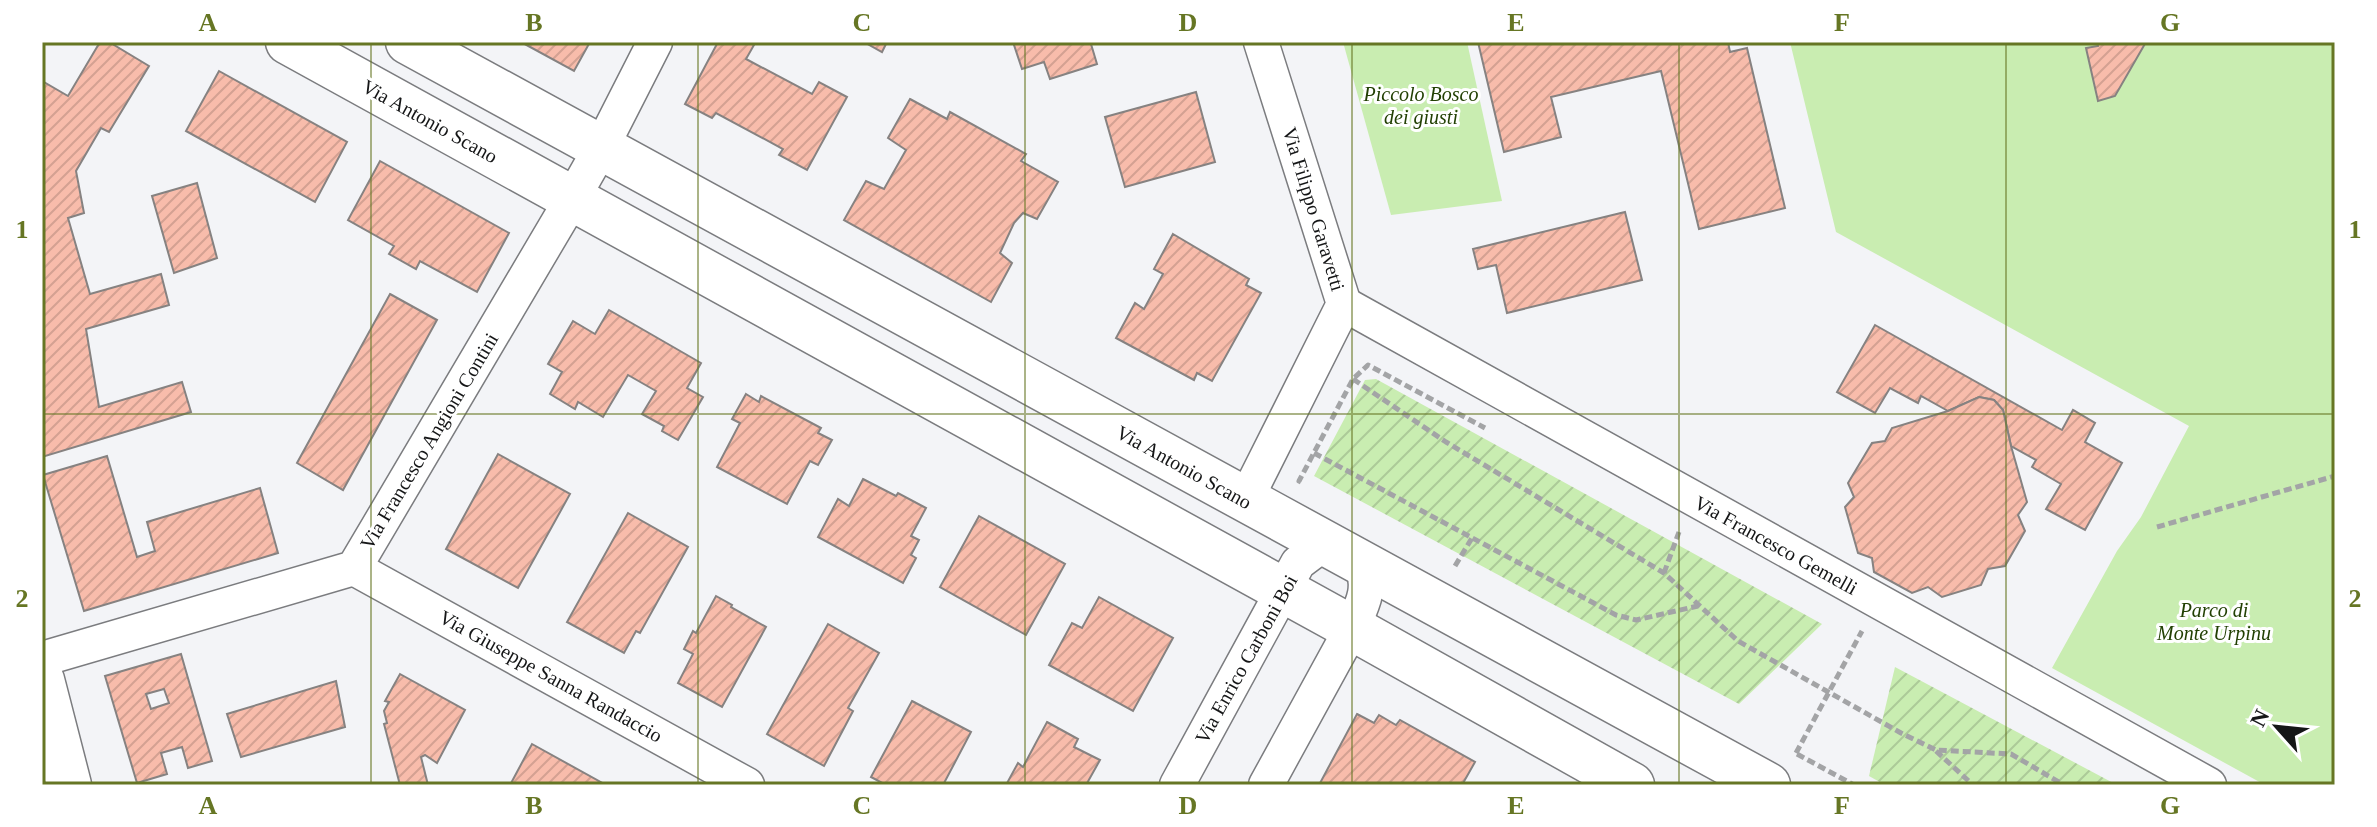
<svg xmlns="http://www.w3.org/2000/svg" width="2377" height="827" font-family="Georgia,serif">
	<style>
		.park { fill: #c9edb1 }
		.garden { fill: url(#garden-furrows) }
		.building { fill: url(#building-hatch); stroke: #868281; stroke-width: 2; fill-rule: evenodd }
		.lines { fill: none; stroke-linecap: round; stroke-linejoin: round }
		.minor-casing { stroke: #7b7c7f; stroke-width: 37 }
		.tertiary-casing { stroke: #7b7c7f; stroke-width: 47 }
		.path { stroke: #a3a4a6; stroke-width: 5; stroke-dasharray: 8 4; stroke-linecap: butt }
		.minor { stroke: #fff; stroke-width: 34 }
		.tertiary { stroke: #fff; stroke-width: 44 }
		.grid { fill: none; stroke: #667624; stroke-width: 2; stroke-opacity: 0.55 }
		.labels { text-anchor: middle; stroke-width: 6; stroke-linejoin: round; paint-order: stroke }
		.park-label { font-size: 20px; font-style: italic; fill: #224003; stroke: #fff }
		.street-label { font-size: 20px; fill: #151617; stroke: #fff }
		.neatline { fill: none; stroke: #667624; stroke-width: 3 }
		.grid-label { font-size: 26px; text-anchor: middle; font-weight: bold; fill: #667624 }
	</style>
	<defs>
		<pattern id="garden-furrows" width="10" height="10" patternUnits="userSpaceOnUse" patternTransform="scale(2)"><rect width="10" height="10" fill="#c9edb1"/><path d="M-1 1l2-2M0 10L10 0M9 11l2-2" fill="none" stroke="#acca98"/></pattern>
		<pattern id="building-hatch" width="6" height="6" patternUnits="userSpaceOnUse" patternTransform="scale(2)"><rect width="6" height="6" fill="#f8bcab"/><path d="M-1 1l2-2M0 6l6-6M5 7l2-2" fill="none" stroke="#d4a192"/></pattern>
	</defs>
	<rect width="100%" height="100%" fill="#f3f4f7"/>
	<g class="park">
		<path d="M1343,42h124l35,159 -111,14z"/>
		<path d="M1790,42h545v743h-70l-213,-117 65,-117 24,-34 48,-91 -353,-194z"/>
	</g>
	<g class="garden">
		<path d="M1376,379l446,245 -83,80 -425,-228 51,-96z"/>
		<path d="M1895,667l222,118h-232l-16,-9z"/>
	</g>
	<g class="building">
		<path d="M100,42h9l40,24 -40,66 -8,-4 -25,43 8,42 -16,5 22,76 71,-20 8,31 -83,24 13,78 83,-25 9,30 -149,45v-376l26,15z"/>
		<path d="M521,42h69l-16,29z"/>
		<path d="M718,42h30l6,3 -8,14 66,35 7,-12 28,15 -40,73 -28,-15 4,-6 -67,-36 -4,5 -27,-14z"/>
		<path d="M864,42h23l-5,10z"/>
		<path d="M1013,42h83l-5,2 6,20 -47,15 -6,-17 -22,7z"/>
		<path d="M1478,42h250l2,10 17,-4 38,160 -86,21 -38,-158 -110,26 10,40 -57,15z"/>
		<path d="M2097,42h49l-31,54 -17,5 -12,-53 12,-2z"/>
		<path d="M219,71l128,71 -32,60 -129,-71z"/>
		<path d="M1196,92l19,70 -90,25 -20,-70z"/>
		<path d="M910,99l37,20 3,-7 76,42 -5,7 37,21 -21,37 -14,-6 -9,10 -14,30 12,10 -21,39 -147,-82 22,-39 18,8 22,-39 -18,-12z"/>
		<path d="M380,161l129,72 -32,59 -57,-31 -4,8 -27,-15 5,-8 -46,-26z"/>
		<path d="M197,183l20,75 -43,15 -22,-77z"/>
		<path d="M1625,212l17,68 -135,33 -11,-48 -18,4 -5,-20z"/>
		<path d="M1173,234l76,45 -3,6 15,8 -49,88 -15,-8 -3,7 -78,-42 19,-35 9,6 19,-35 -9,-5z"/>
		<path d="M390,294l47,26 -94,170 -46,-27z"/>
		<path d="M609,310l92,53 -14,25 16,9 -25,43 -16,-9 2,-5 -22,-12 14,-23 -28,-16 -25,42 -25,-15 -3,7 -25,-15 12,-22 -14,-8 25,-43 22,13z"/>
		<path d="M1875,325l187,105 11,-20 22,13 -10,19 37,21 -37,67 -39,-21 15,-25 -29,-17 4,-7 -25,-14 -8,-36 -9,-10 -15,-3 -31,14 -27,-15 -3,7 -28,-15 -15,25 -38,-21z"/>
		<path d="M746,394l13,8 2,-6 60,32 -3,5 14,7 -14,25 -8,-4 -23,43 -70,-37 23,-44 -8,-4z"/>
		<path d="M1979,397l15,3 9,10 8,36 16,56 -9,13 7,16 -20,35 -17,3 -7,16 -39,12 -14,-10 -16,6 -38,-21 -2,-14 -14,-5 -13,-46 9,-10 -6,-14 24,-40 13,-2 7,-13 56,-17z"/>
		<path d="M498,454l72,40 -52,94 -72,-39z"/>
		<path d="M107,456l30,101 18,-6 -8,-29 113,-34 18,65 -194,58 -41,-136z"/>
		<path d="M863,479l33,17 2,-3 28,15 -15,28 8,4 -8,15 5,3 -13,25 -85,-46 20,-38 11,7z"/>
		<path d="M628,513l60,34 -48,86 -4,-2 -12,22 -57,-31z"/>
		<path d="M979,516l86,48 -39,71 -86,-48z"/>
		<path d="M716,596l16,9 -1,2 35,20 -44,80 -44,-24 15,-29 -9,-5 9,-18 3,2z"/>
		<path d="M1099,597l74,41 -40,73 -84,-46 23,-42 10,5z"/>
		<path d="M828,624l51,29 -31,55 5,3 -29,55 -57,-32z"/>
		<path d="M181,654l31,107 -24,7 -6,-21 -21,6 6,21 -30,9 -32,-107zM164,689l5,14 -18,6 -5,-15z"/>
		<path d="M400,674l65,36 -28,53 -12,-8 -4,2 7,28h-28l-16,-61 3,-1 -3,-12 5,-9 -4,-1z"/>
		<path d="M336,681l9,46 -104,30 -14,-43z"/>
		<path d="M912,701l59,31 -28,53h-57l-15,-8z"/>
		<path d="M1357,714l17,9 5,-8 17,10 4,-5 75,42 -13,23h-143z"/>
		<path d="M1047,722l31,17 -4,8 26,13 -14,25h-80l12,-22 5,4z"/>
		<path d="M532,744l74,41h-96z"/>
	</g>
	<g class="lines">
		<defs>
			<g id="minor">
				<path d="M1344,304l865,481"/>
				<path d="M1245,501l99,-197 -83,-262"/>
				<path d="M354,568l393,217"/>
				<path d="M42,659l312,-91 218,-369 29,-51 54,-106"/>
				<path d="M1177,785l121,-222 16,-12 14,-6"/>
				<path d="M1266,785l86,-157c11,-25 19,-38 10,-65"/>
			</g>
			<g id="tertiary">
				<path d="M288,42l1064,586 280,157"/>
				<path d="M408,42l1360,743"/>
				<path d="M42,680l27,105"/>
			</g>
		</defs>
		<use href="#minor" class="minor-casing"/>
		<use href="#tertiary" class="tertiary-casing"/>
		<g class="path">
			<path d="M1353,379l93,63 218,131 74,68 163,92 35,17 75,4 53,31"/>
			<path d="M1314,453l302,162 20,5 62,-14"/>
			<path d="M1301,482l-2,-1 54,-102 15,-14 117,63"/>
			<path d="M2157,527l178,-51"/>
			<path d="M1455,566l17,-28"/>
			<path d="M1664,573l15,-41"/>
			<path d="M1936,751l37,34"/>
			<path d="M1796,753l66,-122"/>
			<path d="M1797,754l57,31"/>
		</g>
		<use href="#minor" class="minor"/>
		<use href="#tertiary" class="tertiary"/>
	</g>
	<path class="grid" d="M371,42v743M698,42v743M1025,42v743M1352,42v743M1679,42v743M2006,42v743M42,414h2293"/>
	<g class="labels">
		<g class="park-label">
			<text x="1421" y="101">Piccolo Bosco<tspan x="1421" dy="23">dei giusti</tspan></text>
			<text x="2214" y="617">Parco di<tspan x="2214" dy="23">Monte Urpinu</tspan></text>
		</g>
		<g class="street-label">
			<text transform="translate(430 121) rotate(29)" y="7">Via Antonio Scano</text>
			<text transform="translate(1314 209) rotate(73)" y="7">Via Filippo Garavetti</text>
			<text transform="translate(429 441) rotate(-59)" y="7">Via Francesco Angioni Contini</text>
			<text transform="translate(1184 467) rotate(29)" y="7">Via Antonio Scano</text>
			<text transform="translate(1776 545) rotate(29)" y="7">Via Francesco Gemelli</text>
			<text transform="translate(1246 659) rotate(-61)" y="7">Via Enrico Carboni Boi</text>
			<text transform="translate(551 676) rotate(29)" y="7">Via Giuseppe Sanna Randaccio</text>
		</g>
	</g>
	<rect width="2377" height="827" fill="none" stroke="#ffffff" stroke-width="88"/>
	<g transform="translate(2277 727) rotate(297)" stroke="#ffffff" stroke-width="6" paint-order="stroke">
	<path d="M0-6L14 30L0 20L-14 30Z" fill="#151617"/>
	<text y="-12" font-size="22" font-weight="bold" text-anchor="middle" fill="#151617">N</text>
	</g>
	<rect x="44" y="44" width="2289" height="739" class="neatline"/>
	<g class="grid-label">
		<text x="208" y="31">A</text>
		<text x="534" y="31">B</text>
		<text x="862" y="31">C</text>
		<text x="1188" y="31">D</text>
		<text x="1516" y="31">E</text>
		<text x="1842" y="31">F</text>
		<text x="2170" y="31">G</text>
		<text x="22" y="238">1</text>
		<text x="2355" y="238">1</text>
		<text x="22" y="607">2</text>
		<text x="2355" y="607">2</text>
		<text x="208" y="814">A</text>
		<text x="534" y="814">B</text>
		<text x="862" y="814">C</text>
		<text x="1188" y="814">D</text>
		<text x="1516" y="814">E</text>
		<text x="1842" y="814">F</text>
		<text x="2170" y="814">G</text>
	</g>
</svg>
